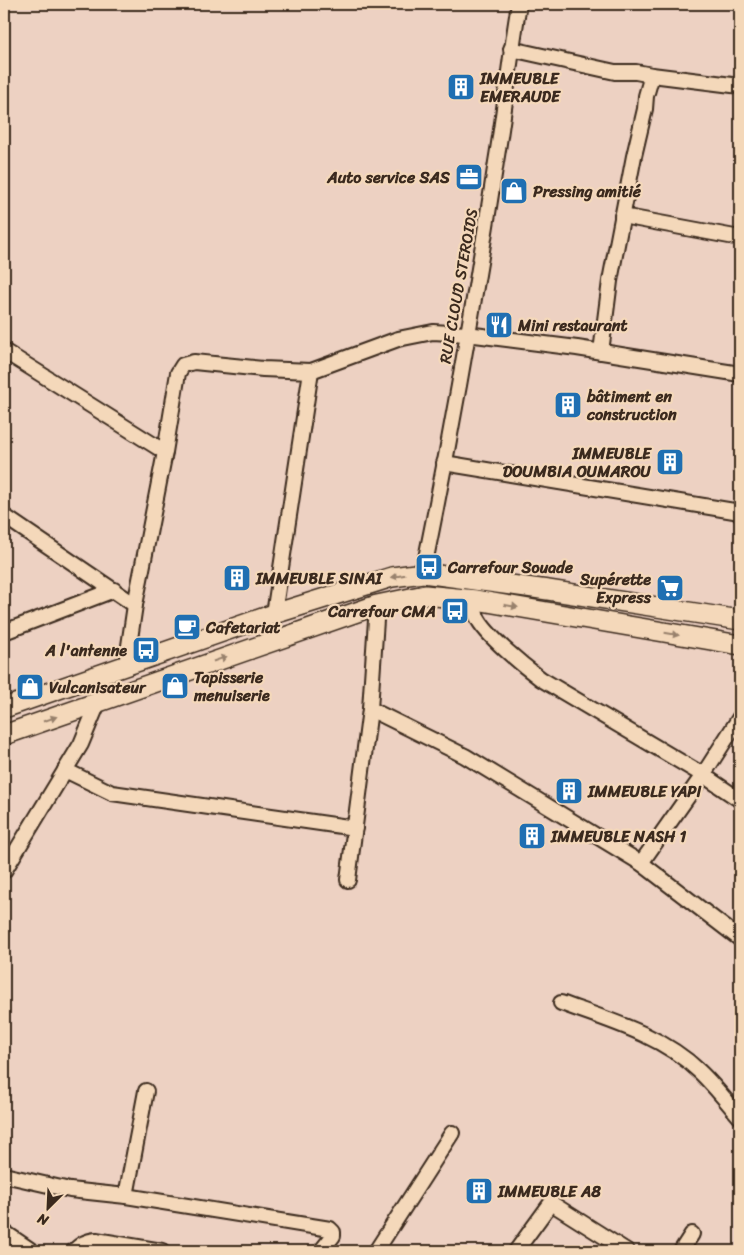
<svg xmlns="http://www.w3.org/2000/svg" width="744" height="1255" font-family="Sriracha,sans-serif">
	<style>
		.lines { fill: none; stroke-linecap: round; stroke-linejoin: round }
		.street-casing { stroke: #3b2a1e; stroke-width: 18 }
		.secondary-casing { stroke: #3b2a1e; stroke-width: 22 }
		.street { stroke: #f4d8ba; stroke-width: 14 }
		.secondary { stroke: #f4d8ba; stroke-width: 19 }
		.oneway { fill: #98816c }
		.labels { text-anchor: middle; stroke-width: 4.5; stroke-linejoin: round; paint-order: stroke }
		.poi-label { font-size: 16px; font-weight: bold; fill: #3b2a1e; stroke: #f4d8ba; text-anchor: start }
		.street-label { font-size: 16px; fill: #3b2a1e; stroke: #f4d8ba }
	</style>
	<rect width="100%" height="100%" fill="#edd1c2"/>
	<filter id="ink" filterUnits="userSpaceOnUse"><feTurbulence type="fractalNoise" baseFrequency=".02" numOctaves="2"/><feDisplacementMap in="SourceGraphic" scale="10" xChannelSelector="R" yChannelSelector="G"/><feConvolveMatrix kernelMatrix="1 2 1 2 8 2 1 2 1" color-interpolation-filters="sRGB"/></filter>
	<g filter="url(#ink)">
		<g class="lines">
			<defs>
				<g id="street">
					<path d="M511,49l104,23h21l16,3 -6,21 -1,13 -11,47 -24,125 -9,71"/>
					<path d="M652,75l88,11"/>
					<path d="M622,216l118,22"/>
					<path d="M4,351l161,101"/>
					<path d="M444,463l296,49"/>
					<path d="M4,516l131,89"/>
					<path d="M423,573c28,-136 52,-274 73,-411 9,-53 14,-106 23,-158"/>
					<path d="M476,600l-2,2c1,5 1,10 3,15 8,18 48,50 64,62l162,96 37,25"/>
					<path d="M274,614l37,-243"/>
					<path d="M4,632l110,-42"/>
					<path d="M126,666l9,-61 30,-153 13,-79 5,-8 11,-3 69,7 48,2 87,-32 35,-7 34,2 110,14 163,26"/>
					<path d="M370,709l95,47 176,107 99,76"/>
					<path d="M65,770l47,23 243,35"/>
					<path d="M641,863l62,-88 37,-58"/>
					<path d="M4,871l77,-127 17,-41 4,-29"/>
					<path d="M348,880l22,-171 7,-104"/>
					<path d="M561,1003c47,17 101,32 138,68 15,14 28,31 41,46"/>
					<path d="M4,1175l66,15 56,6 204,33 3,3v4l-12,15"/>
					<path d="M126,1196l20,-105"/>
					<path d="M4,1232l28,19"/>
					<path d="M74,1251c7,-7 12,-10 22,-11l66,11"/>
					<path d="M376,1251l76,-118"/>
					<path d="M516,1251l35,-48 76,48"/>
					<path d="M681,1251l11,-17"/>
				</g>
				<g id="secondary">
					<path d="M4,708l270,-94 118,-37 31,-4 125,17 192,30"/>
					<path d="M4,735l373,-130 48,-10 51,5 264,45"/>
				</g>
			</defs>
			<use href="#street" class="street-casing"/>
			<use href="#secondary" class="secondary-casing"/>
			<use href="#street" class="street"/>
			<use href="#secondary" class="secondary"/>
		</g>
		<defs><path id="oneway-solid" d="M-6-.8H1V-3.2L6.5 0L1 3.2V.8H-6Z" transform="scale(1.25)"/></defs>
		<g class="oneway">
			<use href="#oneway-solid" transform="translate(398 576) rotate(171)"/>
			<use href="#oneway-solid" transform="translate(511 606) rotate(10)"/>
			<use href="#oneway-solid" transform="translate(672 634) rotate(10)"/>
			<use href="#oneway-solid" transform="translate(220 659) rotate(-19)"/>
			<use href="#oneway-solid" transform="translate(50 719) rotate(-19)"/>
		</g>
	</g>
	<defs>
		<symbol id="building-square" viewBox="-11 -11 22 22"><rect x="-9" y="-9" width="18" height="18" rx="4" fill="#1f6fb2" stroke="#f4d8ba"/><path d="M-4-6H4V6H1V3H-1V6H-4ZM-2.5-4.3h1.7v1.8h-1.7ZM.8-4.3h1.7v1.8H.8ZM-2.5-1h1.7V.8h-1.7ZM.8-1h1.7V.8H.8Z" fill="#fff"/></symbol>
		<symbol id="office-square" viewBox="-11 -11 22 22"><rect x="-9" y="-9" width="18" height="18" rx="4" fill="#1f6fb2" stroke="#f4d8ba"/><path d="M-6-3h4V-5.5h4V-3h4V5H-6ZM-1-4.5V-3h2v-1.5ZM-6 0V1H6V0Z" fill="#fff"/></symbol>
		<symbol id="shop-square" viewBox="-11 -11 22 22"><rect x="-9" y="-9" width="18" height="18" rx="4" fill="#1f6fb2" stroke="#f4d8ba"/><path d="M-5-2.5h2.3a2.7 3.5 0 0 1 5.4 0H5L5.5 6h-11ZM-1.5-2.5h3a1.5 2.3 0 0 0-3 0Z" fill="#fff"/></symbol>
		<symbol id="restaurant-square" viewBox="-11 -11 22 22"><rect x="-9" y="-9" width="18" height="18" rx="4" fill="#1f6fb2" stroke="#f4d8ba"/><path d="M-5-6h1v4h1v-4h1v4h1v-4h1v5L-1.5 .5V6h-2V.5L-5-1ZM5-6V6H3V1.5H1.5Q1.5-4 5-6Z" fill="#fff"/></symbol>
		<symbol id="bus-square" viewBox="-11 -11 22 22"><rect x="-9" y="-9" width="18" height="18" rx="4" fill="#1f6fb2" stroke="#f4d8ba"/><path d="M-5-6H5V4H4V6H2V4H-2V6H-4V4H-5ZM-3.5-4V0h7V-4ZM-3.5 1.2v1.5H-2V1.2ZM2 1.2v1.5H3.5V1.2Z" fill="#fff"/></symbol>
		<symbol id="supermarket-square" viewBox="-11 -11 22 22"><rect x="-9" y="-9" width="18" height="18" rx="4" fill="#1f6fb2" stroke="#f4d8ba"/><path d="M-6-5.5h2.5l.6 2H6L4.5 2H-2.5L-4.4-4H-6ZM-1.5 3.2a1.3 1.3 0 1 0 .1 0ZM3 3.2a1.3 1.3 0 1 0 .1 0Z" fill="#fff"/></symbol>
		<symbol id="cafe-square" viewBox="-11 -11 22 22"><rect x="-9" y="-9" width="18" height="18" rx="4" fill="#1f6fb2" stroke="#f4d8ba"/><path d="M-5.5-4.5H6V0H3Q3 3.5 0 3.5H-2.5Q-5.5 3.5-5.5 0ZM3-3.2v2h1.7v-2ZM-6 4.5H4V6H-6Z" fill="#fff"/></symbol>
	</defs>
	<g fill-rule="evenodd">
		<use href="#building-square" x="445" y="71" width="32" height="32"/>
		<use href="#office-square" x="453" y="161" width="32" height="32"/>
		<use href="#shop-square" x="498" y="175" width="32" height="32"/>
		<use href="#restaurant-square" x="483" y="309" width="32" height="32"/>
		<use href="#building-square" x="552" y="389" width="32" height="32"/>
		<use href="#building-square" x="654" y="446" width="32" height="32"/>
		<use href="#bus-square" x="413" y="551" width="32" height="32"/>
		<use href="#building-square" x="221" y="562" width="32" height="32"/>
		<use href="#supermarket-square" x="654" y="572" width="32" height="32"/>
		<use href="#bus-square" x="439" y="595" width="32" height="32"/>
		<use href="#cafe-square" x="171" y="611" width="32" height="32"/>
		<use href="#bus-square" x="130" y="634" width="32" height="32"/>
		<use href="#shop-square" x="159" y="670" width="32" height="32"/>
		<use href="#shop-square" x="14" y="671" width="32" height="32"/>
		<use href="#building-square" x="553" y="775" width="32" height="32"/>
		<use href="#building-square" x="516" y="820" width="32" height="32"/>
		<use href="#building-square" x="463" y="1175" width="32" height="32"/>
	</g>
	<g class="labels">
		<g class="poi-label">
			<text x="480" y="84">IMMEUBLE<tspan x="480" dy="18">EMERAUDE</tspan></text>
			<text x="450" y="183" text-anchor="end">Auto service SAS</text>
			<text x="533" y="197">Pressing amitié</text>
			<text x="518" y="331">Mini restaurant</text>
			<text x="587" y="402">bâtiment en<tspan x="587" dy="18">construction</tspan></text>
			<text x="651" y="459" text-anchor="end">IMMEUBLE<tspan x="651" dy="18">DOUMBIA OUMAROU</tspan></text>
			<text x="448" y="573">Carrefour Souade</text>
			<text x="256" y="584">IMMEUBLE SINAI</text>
			<text x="651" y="585" text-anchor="end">Supérette<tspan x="651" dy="18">Express</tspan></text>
			<text x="436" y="617" text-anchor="end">Carrefour CMA</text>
			<text x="206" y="633">Cafetariat</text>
			<text x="127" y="656" text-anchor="end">A l'antenne</text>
			<text x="194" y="683">Tapisserie<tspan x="194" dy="18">menuiserie</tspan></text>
			<text x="49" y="693">Vulcanisateur</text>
			<text x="588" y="797">IMMEUBLE YAPI</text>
			<text x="551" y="842">IMMEUBLE NASH 1</text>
			<text x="498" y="1197">IMMEUBLE A8</text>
		</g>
		<g class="street-label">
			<text transform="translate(458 286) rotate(-80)" y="6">RUE CLOUD STEROIDS</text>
		</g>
	</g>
	<rect width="744" height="1255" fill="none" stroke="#f4d8ba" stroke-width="20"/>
	<rect x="10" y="10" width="724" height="1235" fill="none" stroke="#3b2a1e" stroke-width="2" filter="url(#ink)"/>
	<g transform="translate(48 1208) rotate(204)" stroke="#f4d8ba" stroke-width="4" paint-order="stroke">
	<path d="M0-4L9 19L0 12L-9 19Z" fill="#3b2a1e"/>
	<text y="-8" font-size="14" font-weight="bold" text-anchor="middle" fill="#3b2a1e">N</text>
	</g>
</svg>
